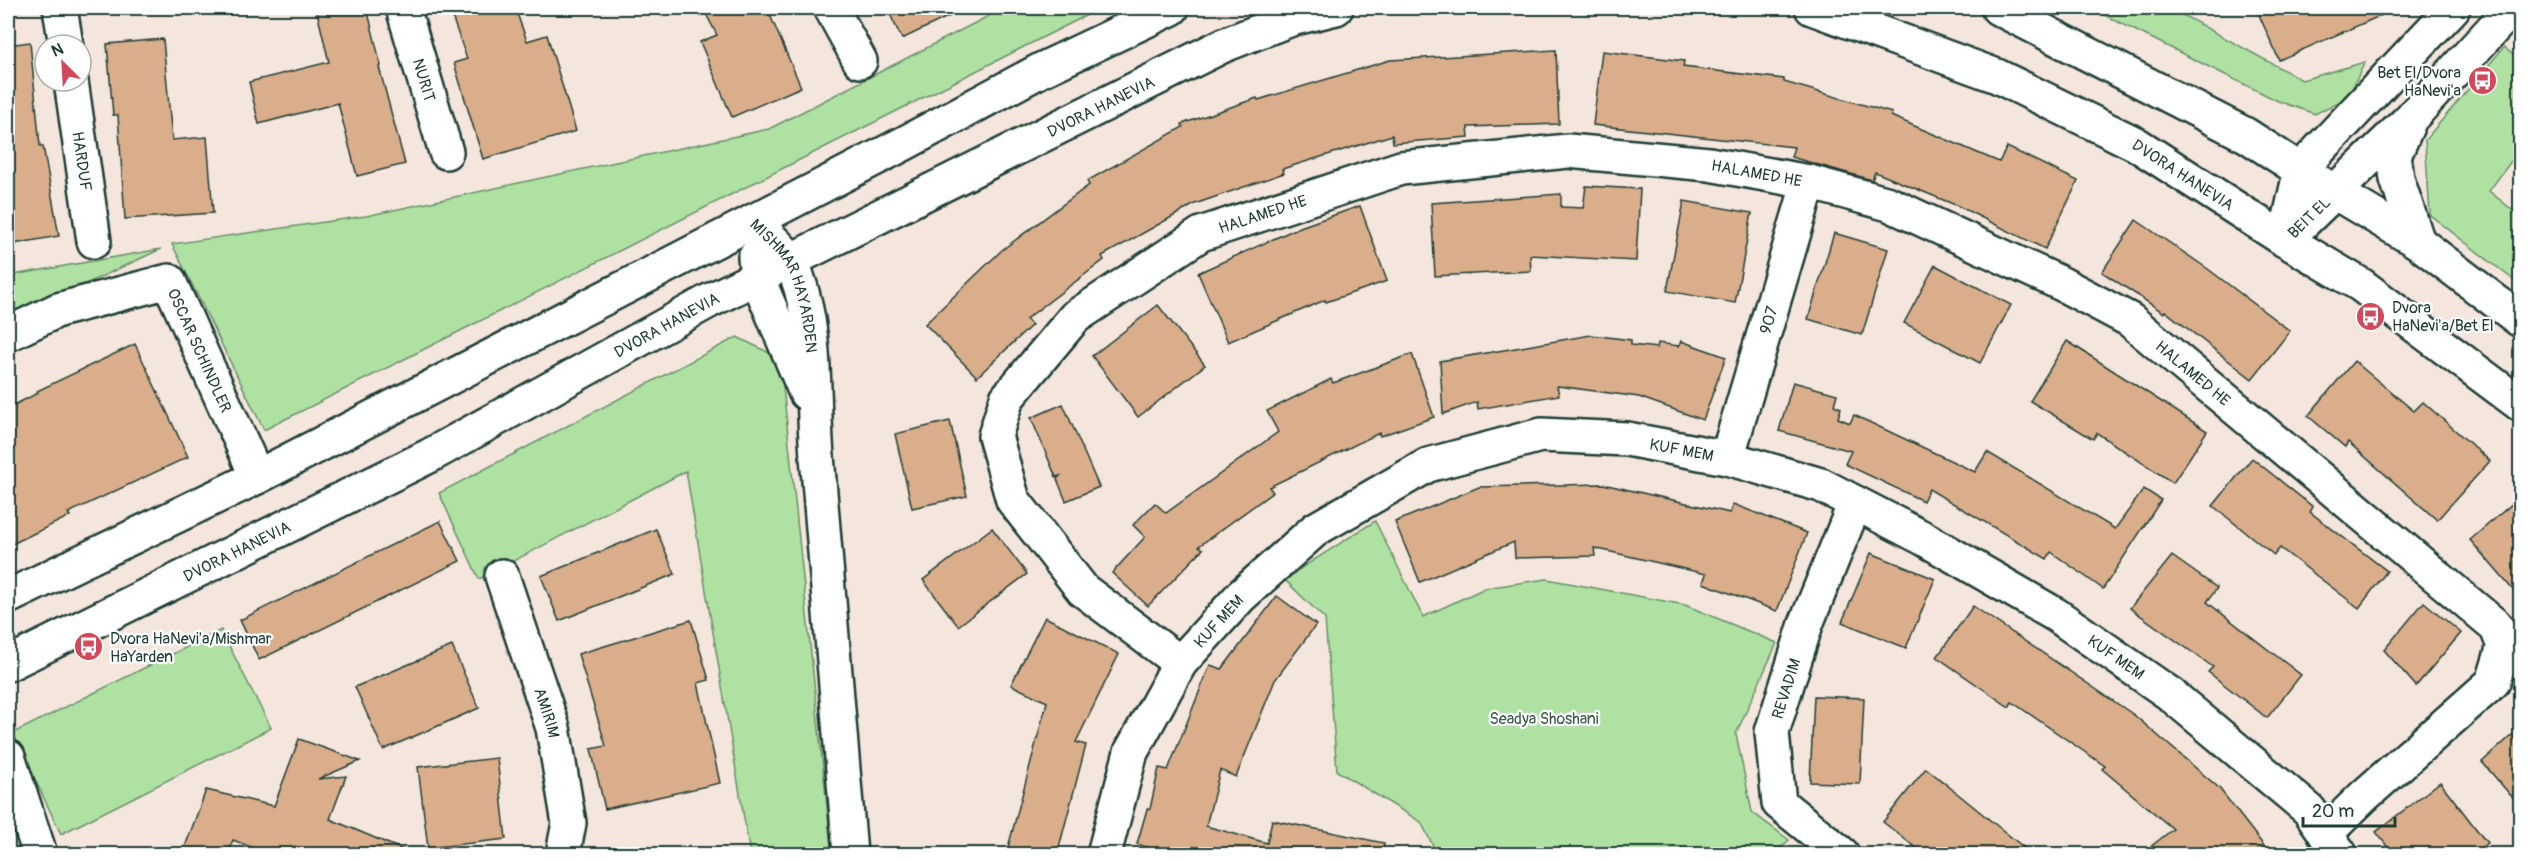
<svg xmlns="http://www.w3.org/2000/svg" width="2528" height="862" font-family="Pangolin,sans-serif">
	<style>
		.green { fill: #afe1a2; stroke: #678f6b; stroke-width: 1.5 }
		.building { fill: #daad8b; stroke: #1f3d34; stroke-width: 1.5 }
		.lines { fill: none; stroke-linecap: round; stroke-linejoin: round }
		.minor-casing { stroke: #1f3d34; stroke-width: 38 }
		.minor { stroke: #fff; stroke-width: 33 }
		.labels { text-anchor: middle; stroke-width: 4.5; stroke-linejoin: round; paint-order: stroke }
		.poi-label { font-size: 16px; fill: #1f3d34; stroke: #fff; text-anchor: start }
		.street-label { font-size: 16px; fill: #1f3d34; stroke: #fff }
		.park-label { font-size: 16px; fill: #3c5e4a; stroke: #fff }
	</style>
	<rect width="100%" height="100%" fill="#f4e6dc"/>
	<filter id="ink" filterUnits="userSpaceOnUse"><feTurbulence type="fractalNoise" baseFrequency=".0167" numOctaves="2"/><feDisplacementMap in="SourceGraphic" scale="12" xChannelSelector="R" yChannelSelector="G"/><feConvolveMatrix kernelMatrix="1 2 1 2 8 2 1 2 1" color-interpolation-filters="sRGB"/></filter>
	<g filter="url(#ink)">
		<g class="green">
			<path d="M1004,8h97l-837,422 -92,-186 194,-28 403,-87z"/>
			<path d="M2090,8h80l132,72 63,-18 -17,35 -33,17 -37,-13z"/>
			<path d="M2504,47l16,14v88l-31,42 31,25v69l-90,-70 -5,-75z"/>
			<path d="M161,249l-138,64 -15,7v-44z"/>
			<path d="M737,337l43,21 52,496h-82l-64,-383 -207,108 -40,-86z"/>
			<path d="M1375,521l48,96 62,-29 62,-9 138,26 92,38 -41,91 16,78 37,28 -15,14h-337l-16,-32 -84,-51 -12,-152 -41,-40z"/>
			<path d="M221,630l50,98 -210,106 -48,-101z"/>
		</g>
		<g class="building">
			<path d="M316,8h51l14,58 -2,1 26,97 -48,12 -19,-73 -79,21 -10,-42 80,-20z"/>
			<path d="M449,8h66l12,33 20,-6 29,96 -93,28 -29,-96 13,-4z"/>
			<path d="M703,8h64l34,79 -69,30 -32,-75 17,-7z"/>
			<path d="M887,8h79l-64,31z"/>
			<path d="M2256,8h142l-119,52z"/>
			<path d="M163,39l9,101 35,-3 6,76 -88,6 -7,-104h-5l-6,-71z"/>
			<path d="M30,42l10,104h3l16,90 -51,9v-200z"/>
			<path d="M1556,50l3,74 -91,3 1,10 -76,6 -1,-8 -110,34 2,4 -89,31 -93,52 2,4 -78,59 6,6 -55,52 -52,-53 77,-74 87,-65 -2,-4 96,-54 -1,-3 75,-26 1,2 132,-40z"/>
			<path d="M1602,51l82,10 -1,6 101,12v3l108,31 -1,3 108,46 8,-15 71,34 -33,68 -87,-43 -83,-34 -3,8 -81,-23 3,-10 -201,-22z"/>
			<path d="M1586,186l54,3 -4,72 -106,-6 1,16 -96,5 -4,-73 130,-9v13l22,1z"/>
			<path d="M1684,201l68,12 -17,90 -68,-12z"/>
			<path d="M1360,206l27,75 -61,21 -1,-2 -97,42 -30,-69 102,-46z"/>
			<path d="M2136,220l72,49 82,62 -38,48 -87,-68 -1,2 -62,-41z"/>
			<path d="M1834,233l54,16 -26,86 -54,-16z"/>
			<path d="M1935,265l76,40 -31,58 -76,-40z"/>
			<path d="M1158,305l47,60 -67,52 -46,-61z"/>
			<path d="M1591,335l40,5v5l26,3 1,-5 21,3 2,-5 45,16 -23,63 -64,-23 -82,-11 2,9 -81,14 -1,-7 -34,12 -3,-53z"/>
			<path d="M2067,341l140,90 -34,52 -76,-50 -4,6 -63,-38z"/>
			<path d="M135,344l53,113 -120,56 2,3 -62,30v-138l30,-15 -1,-2z"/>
			<path d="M1412,354l22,63 -54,19 -1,-3 -110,54 4,5 -74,54 4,3 -55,57 -36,-33 33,-36 -12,-12 22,-22 11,10 112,-81 -11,-21 64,-32 2,4z"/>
			<path d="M2354,361l60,50 9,-9 67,59 -53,59 -89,-78 -3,5 -37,-31z"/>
			<path d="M1793,382l44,12 -3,11 7,3 -3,10 12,5 4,-8 121,57 12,-20 128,77 29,-40 17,11 -58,89 -52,-37 -4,7 -118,-70 -6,12 -78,-37 6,-13 -72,-20z"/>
			<path d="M1063,404l36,83 -33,14 -9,-22 3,-3 -4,1 -25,-59z"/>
			<path d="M950,421l17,75 -55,12 -17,-74z"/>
			<path d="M2252,458l61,49 -3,5 77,59 -28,37 -79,-60 -6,7 -61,-49z"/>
			<path d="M1603,484l127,29 3,-9 74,29 -30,78 -74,-28 3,-9 -112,-26 1,8 -80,2 -1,-16 -94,40 -25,-60 84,-35z"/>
			<path d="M2520,497v101l-50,-58z"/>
			<path d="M440,521l20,40 -201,99 -19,-40z"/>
			<path d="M992,528l35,46 -69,52 -35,-46z"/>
			<path d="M656,529l19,45 -116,47 -18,-45z"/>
			<path d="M1871,553l64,26 -29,69 -64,-26z"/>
			<path d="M2172,556l45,32 -10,14 94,73 -34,43 -59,-46 5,-5 -83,-59z"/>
			<path d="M1277,596l39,29 -41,55 -39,97 -16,-7 -14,56 61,17 5,-23 112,23 -1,12h-211l-35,-11 10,-35h3l9,-41 9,2 42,-105 12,4z"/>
			<path d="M2424,602l37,31 -45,53 -32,-36z"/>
			<path d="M1973,606l161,109 85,73 52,67h-131l33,-26 -71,-60 3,-3 -93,-64 -3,5 -72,-50z"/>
			<path d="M1045,617l74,37 -43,88 10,3 -29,110h-51l41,-153 -36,-17z"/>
			<path d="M691,620l18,60 -11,3 22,100 -115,26 -14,-60 15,-3 -28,-92z"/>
			<path d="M452,646l27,62 -96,42 -28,-63z"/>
			<path d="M1814,696l50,2 -4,86 -50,-2z"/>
			<path d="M2520,728v78l-38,-44z"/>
			<path d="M299,739l61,22 -42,18 28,-3 -16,43 85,36h-143l-39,-15 -6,15h-45l24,-65 68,16z"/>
			<path d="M497,758l9,81 -78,9 -10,-81z"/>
			<path d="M1926,768l107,87h-108l-42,-33z"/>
			<path d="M2440,782l47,61 -14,12h-79l-18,-23z"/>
		</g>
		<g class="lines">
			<defs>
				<g id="minor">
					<path d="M60,8l6,37"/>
					<path id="s1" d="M403,8l43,144"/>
					<path d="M831,8l29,53"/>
					<path id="s2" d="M1812,8l185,68 139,68 149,96 76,45 159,119"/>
					<path d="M1998,8l248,127 90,58 82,49 102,78"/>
					<path id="s3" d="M71,81l23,160"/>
					<path d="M2408,124l-14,32 3,23 21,63"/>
					<path id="s4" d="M753,221c15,16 36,31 43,52 22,60 16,121 21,183 11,133 22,266 33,398"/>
					<path id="s5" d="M2285,240l124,-120 103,-112"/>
					<path d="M2285,240l16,-71 152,-161"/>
					<path d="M755,257l2,20 49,116"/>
					<path id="s6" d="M8,334l50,-24 111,-29 88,196"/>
					<path id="s7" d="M1727,458l82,-276"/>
					<path id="s8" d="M502,576l51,152 16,95 -6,31"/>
					<path d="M8,597l249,-120 648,-334 136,-73 131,-62"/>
					<path id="s9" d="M1180,663l-97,-73 -70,-90 -18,-64 12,-38 68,-81 126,-83 200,-66 167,-17 141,13 100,18 80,22 173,80 68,36 366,306 8,20 -11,36 -129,114 -39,38"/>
					<path id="s10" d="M8,664l421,-208 280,-155 515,-256 67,-26 45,-11"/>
					<path d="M8,757l32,97"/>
					<path id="s11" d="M1104,854l27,-102 49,-89 61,-67 75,-67 112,-64 113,-30 86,4 100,19 94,27 104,54 131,76 114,79 139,116 31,44"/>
					<path id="s12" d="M1842,854l-63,-51 -7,-71 34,-108 49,-121"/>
				</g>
			</defs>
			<use href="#minor" class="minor-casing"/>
			<use href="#minor" class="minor"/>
		</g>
	</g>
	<defs>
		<symbol id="bus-disc" viewBox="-11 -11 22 22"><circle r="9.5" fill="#d1495b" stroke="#fff"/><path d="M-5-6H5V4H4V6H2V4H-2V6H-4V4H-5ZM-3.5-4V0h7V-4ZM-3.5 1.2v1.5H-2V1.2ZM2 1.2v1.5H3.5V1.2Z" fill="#fff"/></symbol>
	</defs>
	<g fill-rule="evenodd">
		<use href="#bus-disc" x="2466" y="64" width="33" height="33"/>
		<use href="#bus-disc" x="2354" y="300" width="33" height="33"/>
		<use href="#bus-disc" x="72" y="630" width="33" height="33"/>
	</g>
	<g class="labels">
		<g class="poi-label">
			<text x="2461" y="78" text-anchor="end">Bet El/Dvora<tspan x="2461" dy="18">HaNevi'a</tspan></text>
			<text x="2392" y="313">Dvora<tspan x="2392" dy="18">HaNevi'a/Bet El</tspan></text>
			<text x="110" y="644">Dvora HaNevi'a/Mishmar<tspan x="110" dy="18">HaYarden</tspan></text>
		</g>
		<g class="street-label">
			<text dy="6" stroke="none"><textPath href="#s1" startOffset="75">NURIT</textPath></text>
			<text dy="6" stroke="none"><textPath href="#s10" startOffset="1227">DVORA HANEVIA</textPath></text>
			<text dy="6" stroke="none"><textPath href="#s3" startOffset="81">HARDUF</textPath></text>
			<text dy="6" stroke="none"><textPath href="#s9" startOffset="1167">HALAMED HE</textPath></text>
			<text dy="6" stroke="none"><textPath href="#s2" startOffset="408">DVORA HANEVIA</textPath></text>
			<text dy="6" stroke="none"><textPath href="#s9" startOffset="663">HALAMED HE</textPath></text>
			<text dy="6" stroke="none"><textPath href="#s5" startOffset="33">BEIT EL</textPath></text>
			<text dy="6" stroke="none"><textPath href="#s4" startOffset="75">MISHMAR HAYARDEN</textPath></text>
			<text dy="6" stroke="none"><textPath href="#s7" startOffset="144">907</textPath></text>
			<text dy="6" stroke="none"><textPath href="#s10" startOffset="741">DVORA HANEVIA</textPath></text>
			<text dy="6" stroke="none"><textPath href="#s6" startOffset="246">OSCAR SCHINDLER</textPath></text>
			<text dy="6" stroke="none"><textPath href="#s9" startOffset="1653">HALAMED HE</textPath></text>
			<text dy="6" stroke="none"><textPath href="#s11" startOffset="786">KUF MEM</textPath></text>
			<text dy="6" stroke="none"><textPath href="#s10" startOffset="255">DVORA HANEVIA</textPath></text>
			<text dy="6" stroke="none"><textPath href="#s11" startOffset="264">KUF MEM</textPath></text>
			<text dy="6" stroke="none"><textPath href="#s11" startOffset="1272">KUF MEM</textPath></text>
			<text dy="6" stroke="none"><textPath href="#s12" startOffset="198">REVADIM</textPath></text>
			<text dy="6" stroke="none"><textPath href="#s8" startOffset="144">AMIRIM</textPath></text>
		</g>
		<g class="park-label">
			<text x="1544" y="724">Seadya Shoshani</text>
		</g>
	</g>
	<rect width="2528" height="862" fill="none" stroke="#fff" stroke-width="30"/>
	<rect x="15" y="15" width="2498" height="832" fill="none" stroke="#1f3d34" stroke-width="2" filter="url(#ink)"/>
	<g transform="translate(63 63) rotate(336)"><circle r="28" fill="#ffffff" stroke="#a5b1ae" stroke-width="1.5"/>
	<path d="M0-4.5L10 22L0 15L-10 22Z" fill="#d1495b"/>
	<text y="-9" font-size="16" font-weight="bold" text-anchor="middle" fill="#1f3d34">N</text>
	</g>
	<path d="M2303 817v9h92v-9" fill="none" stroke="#1f3d34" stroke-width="3"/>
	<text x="2312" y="817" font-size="18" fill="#1f3d34" stroke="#ffffff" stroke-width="4.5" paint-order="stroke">20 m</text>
</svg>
